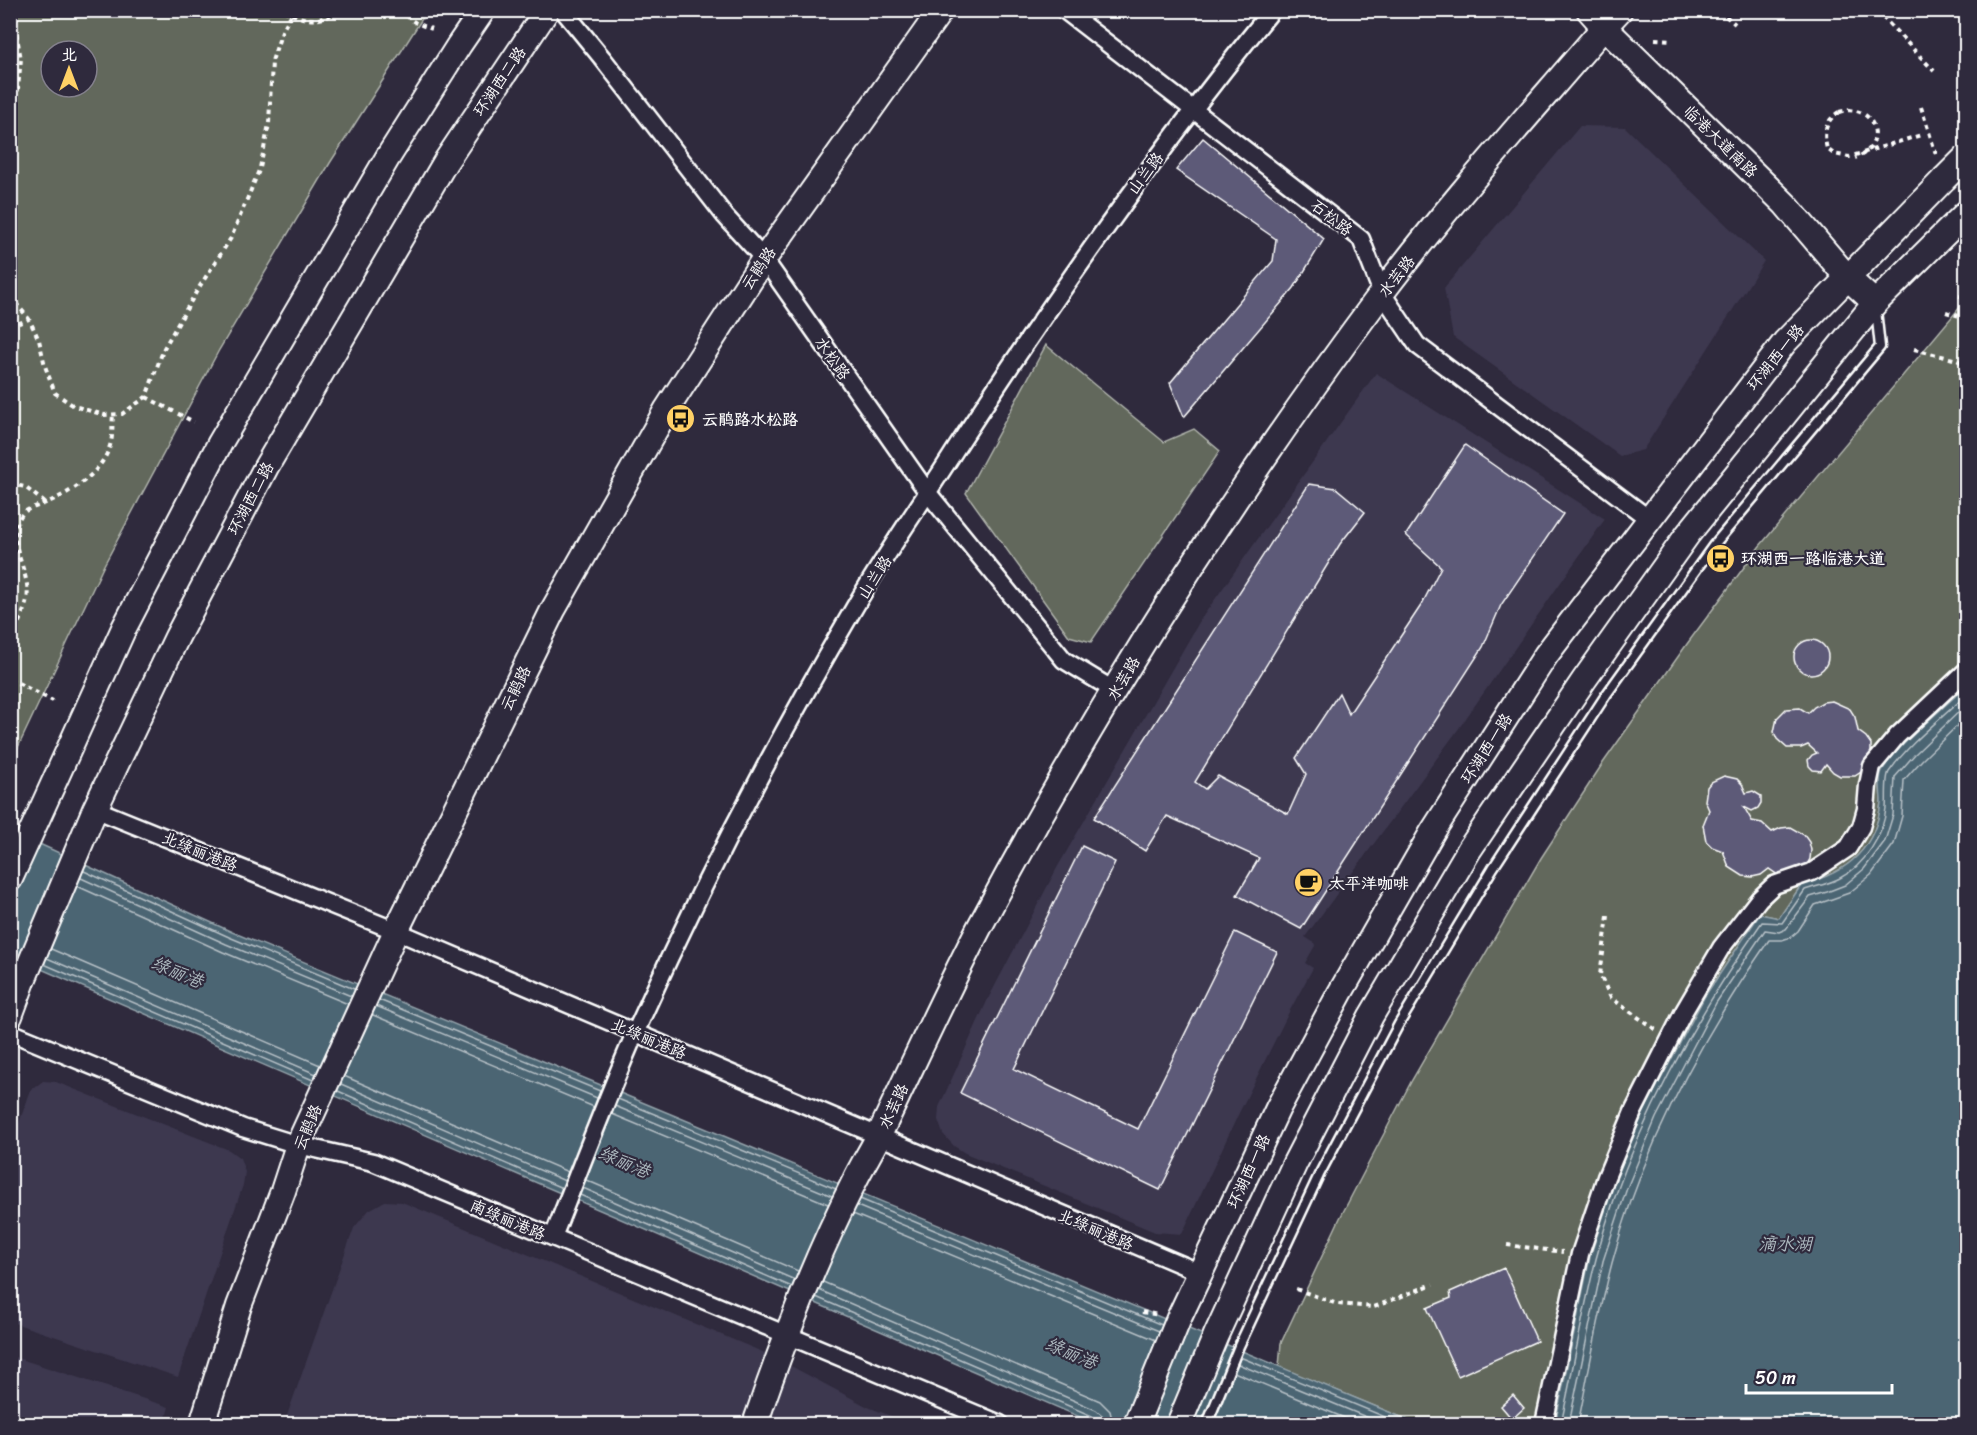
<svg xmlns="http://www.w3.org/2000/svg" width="1977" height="1435" font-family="Sriracha,'LXGW WenKai TC',sans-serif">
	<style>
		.built { fill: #3d384f }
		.green { fill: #62685b; stroke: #b0b4ad; stroke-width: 1.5; fill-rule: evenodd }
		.water { fill: #4c6573; stroke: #94a3ab; stroke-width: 1.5 }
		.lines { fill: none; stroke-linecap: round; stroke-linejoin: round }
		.shore { stroke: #b7c1c7; stroke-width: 1.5 }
		.building { fill: #5d5a78; stroke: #fff; stroke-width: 1.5 }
		.lane-casing { stroke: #fff; stroke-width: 13 }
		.street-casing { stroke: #fff; stroke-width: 21 }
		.secondary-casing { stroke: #fff; stroke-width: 28 }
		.path { stroke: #fff; stroke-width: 4; stroke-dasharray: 4.5 4.5; stroke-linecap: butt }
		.lane { stroke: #2f2a3d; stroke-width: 8 }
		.street { stroke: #2f2a3d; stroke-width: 16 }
		.secondary { stroke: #2f2a3d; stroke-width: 24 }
		.secondary-bridge-casing { stroke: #fff; stroke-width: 28; stroke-linecap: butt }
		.path-bridge { stroke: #fff; stroke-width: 4; stroke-dasharray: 4.5 4.5; stroke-linecap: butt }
		.secondary-bridge { stroke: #2f2a3d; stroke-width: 24 }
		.labels { text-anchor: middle; stroke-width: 4.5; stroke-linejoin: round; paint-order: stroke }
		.street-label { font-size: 16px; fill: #fff; stroke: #2f2a3d }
		.poi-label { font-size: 16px; font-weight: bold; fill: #fff; stroke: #2f2a3d; text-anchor: start }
		.water-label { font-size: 18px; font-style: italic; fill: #aebac0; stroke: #2f2a3d }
	</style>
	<rect width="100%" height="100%" fill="#2f2a3d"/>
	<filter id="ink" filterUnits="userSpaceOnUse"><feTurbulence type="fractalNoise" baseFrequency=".0167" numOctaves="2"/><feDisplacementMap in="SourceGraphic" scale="12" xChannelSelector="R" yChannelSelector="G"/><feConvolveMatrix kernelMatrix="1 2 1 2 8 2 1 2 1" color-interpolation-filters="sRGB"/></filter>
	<g filter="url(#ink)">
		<g class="built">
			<path d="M1580,126l45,1 139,134 -121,189 -23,6 -167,-119 -9,-49z"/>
			<path d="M1376,373l229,146 -148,212 -152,206 11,7 -11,19 8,5 -24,44 -51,103 -56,119 -27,-2 -190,-79 -11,-7 -11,-12 -5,-14 1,-13 49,-108 69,-131 144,-249z"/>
			<path d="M43,1081l13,1 173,68 11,8 5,14 -2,13 -65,192 -167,-55v-178l20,-54z"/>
			<path d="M385,1201l17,1 370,154 96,51 43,17h-627l70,-196 15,-18z"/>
			<path d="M11,1356l158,51 -5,17h-153z"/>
		</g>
		<g class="green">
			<path d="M11,10l416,1 -97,152 -111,187 -115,215 -93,197zM51,51h36v36h-36z"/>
			<path d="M1966,300v386c-23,22 -48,43 -69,67 -4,6 -11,12 -15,18 -4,7 -1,23 -1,31 -5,48 -35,72 -79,82l-23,34 -19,-4 -55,82 -62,117 -29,71 -24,73 -35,167h-137l-139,-57 2,-24 59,-125 72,-138 129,-222 62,-95 84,-119 72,-97z"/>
			<path d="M1046,345l118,97 30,-13 26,22 -129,191 -22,-6 -103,-143z"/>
		</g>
		<g class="water">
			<path d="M1966,686v738h-411l35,-167 24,-73 29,-71 62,-117 55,-82 19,4 23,-34c44,-10 74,-34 79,-82 0,-8 -3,-24 1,-31 17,-28 60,-61 84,-85z"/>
			<path d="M11,831l221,101 1186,492h-322l-1085,-468z"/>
		</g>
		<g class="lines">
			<g class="shore">
				<path d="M84,871l145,66 125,52"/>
				<path d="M81,878l145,66 125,52"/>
				<path d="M77,886l146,66 125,52"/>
				<path d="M51,949l269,116"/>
				<path d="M47,958l269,116"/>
				<path d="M44,964l269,116"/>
				<path d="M379,1000l221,91"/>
				<path d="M376,1006l221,92"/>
				<path d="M373,1015l221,92"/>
				<path d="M344,1076l224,96"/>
				<path d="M341,1084l224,97"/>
				<path d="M338,1091l224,97"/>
				<path d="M618,1099l218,90"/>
				<path d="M615,1106l217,90"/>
				<path d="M612,1114l216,90"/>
				<path d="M586,1180l212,91"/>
				<path d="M583,1188l212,92"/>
				<path d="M580,1195l212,92"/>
				<path d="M860,1199l302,126"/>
				<path d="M857,1206l302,125"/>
				<path d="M853,1214l303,126"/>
				<path d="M823,1282l277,119 10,10 3,13"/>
				<path d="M819,1290l277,120 6,5 2,9"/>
				<path d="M816,1297l276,119 4,3 1,5"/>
				<path d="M1240,1357l162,67"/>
				<path d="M1238,1364l145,60"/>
				<path d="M1234,1372l125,52"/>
				<path d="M1561,1424c12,-54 21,-110 35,-165 31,-121 95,-235 166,-337l20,1 23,-33c12,-4 24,-6 35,-12 24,-12 44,-43 46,-70 1,-8 -1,-30 3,-36 20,-29 52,-53 77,-77"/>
				<path d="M1569,1424l34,-163 24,-73 29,-70 60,-115 49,-73 14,2 7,-3 24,-32 17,-5 18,-7 19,-16 21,-28 8,-26 2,-38 20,-23 51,-49"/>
				<path d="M1578,1424c11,-53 20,-108 34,-161 30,-114 90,-226 157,-323h13l9,-3 7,-6 17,-26 34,-12 22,-18 23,-31 8,-28 2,-36 18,-20 44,-43"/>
			</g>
		</g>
		<g class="building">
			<path d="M1203,138l121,101 -30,49 -110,129 -14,-34 103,-122 3,-22 -100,-69z"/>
			<path d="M1465,445l98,69 -62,91 -18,42 -182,282 -64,-34 22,-37 -92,-42 -22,35 -51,-33 215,-334 27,4 29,24 -25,32 -145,238 10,7 13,-13 70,38 18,-40 -10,-16 43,-65 10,21 73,-110 19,-37 -35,-32z"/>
			<circle cx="1811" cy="657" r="17"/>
			<path d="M1832,701l18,8 5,8 3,14 8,6 5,7v16l-4,8 -12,8h-15l-7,-4 -7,-8 -5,7 -8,-1 -4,-4 -1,-6 4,-5 5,-2 -9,-8 -7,3h-14l-10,-9 -3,-7 3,-14 9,-9 14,-1 8,5 6,-6 9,-5z"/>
			<path d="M1724,776l13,3 5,5 4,9 7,-2 8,5v7l-3,5 -6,3 -8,-4 8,14 10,2 10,9 9,-4 9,-1 14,8 5,7 2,8 -1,9 -4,7 -20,10 -8,-1 -9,-6 -8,6 -9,2 -9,-1 -14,-9 -6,-16 -11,-4 -6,-6 -3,-16 6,-15 -4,-9 2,-14 4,-5z"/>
			<path d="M1082,846l33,16 -101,207 124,60 97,-197 42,20 -117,238 -200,-97z"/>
			<path d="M1504,1268l33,73 -79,35 -31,-68 24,-10 -1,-6z"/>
			<path d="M1513,1395l11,13 -12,11 -11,-13z"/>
		</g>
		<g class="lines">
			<defs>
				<path id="lane" d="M1207,1424l32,-78 80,-171 80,-151 94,-156 113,-173 107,-149 167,-199 -4,-37"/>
				<g id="street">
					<path d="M563,10l40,49 122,157 39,43 164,234 136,167 51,31"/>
					<path d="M1064,10l297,229 21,54 35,52 232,174"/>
					<path d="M95,809l301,122 805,342"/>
					<path d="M10,1032l233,96 55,17 75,17 627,262"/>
					<path d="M553,1237c27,-68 53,-138 83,-206 64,-144 137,-285 217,-421 32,-56 70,-109 104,-163 98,-151 201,-297 315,-437"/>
					<path d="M1544,1424l36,-170 26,-77 27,-65 51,-101 37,-63 38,-49 15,-14 38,-13 36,-24 13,-21 5,-18 2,-24 4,-19 25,-30 69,-65"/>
				</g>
				<g id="secondary">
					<path d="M1589,10l15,17 181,177 62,73 28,26"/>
					<path d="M10,879l114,-251 96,-185 168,-286 71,-112 24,-35"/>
					<path d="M10,1016l14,-38 71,-169 82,-172 89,-170 180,-306 101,-151"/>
					<path d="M202,1424l37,-118 44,-115 15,-46 98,-214 157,-321 114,-201 97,-150 177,-249"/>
					<path d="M755,1424c28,-83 60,-165 100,-244 8,-17 19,-33 27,-51 32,-67 63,-135 97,-201 117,-221 253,-434 402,-634 70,-93 148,-179 223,-267l16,-17"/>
					<path d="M1136,1424l43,-106 99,-210 62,-115 93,-162 113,-176 239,-313 159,-163"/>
					<path d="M1179,1424l37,-89 79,-172 76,-147 98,-166 115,-170 104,-146 187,-231 91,-90"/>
				</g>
			</defs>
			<use href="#lane" class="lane-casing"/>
			<use href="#street" class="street-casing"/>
			<use href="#secondary" class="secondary-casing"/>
			<g class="path">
				<path d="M284,10c17,10 37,15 53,0"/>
				<path d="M398,10l18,13 16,6"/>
				<path d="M1719,10l16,14"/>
				<path d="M1876,10l58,61"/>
				<path d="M1655,39l16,1"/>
				<path d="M1921,107l15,47"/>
				<path d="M1839,112c-14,9 -16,21 -12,37l7,5 15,3 72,-22"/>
				<path d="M10,117l7,-19 4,-39 -9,-49"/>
				<path d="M10,296l19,23 10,21 6,26 10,27 19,13 30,9 18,-1 24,-17 18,-49 34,-59 33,-51 29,-70 9,-44 3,-63 10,-30 9,-16"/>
				<path d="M1959,296l7,1"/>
				<path d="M1946,312l20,6"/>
				<path d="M10,327l19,-8"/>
				<path d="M1914,349l43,11 9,5"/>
				<path d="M146,397l48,25"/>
				<path d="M10,484l15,3 20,16"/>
				<path d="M10,638c7,-10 14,-26 17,-38 5,-27 -21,-55 -8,-81 6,-12 16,-11 27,-16 26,-11 58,-31 65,-61 2,-8 1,-19 2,-27"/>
				<path d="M10,679l43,22"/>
				<path d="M1608,916l-8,59 11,23 45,32"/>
				<path d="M1507,1245l56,7"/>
				<path d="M1296,1289l41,15 37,3 59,-23"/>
				<path d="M1142,1312l17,3"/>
			</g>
			<use href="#lane" class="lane"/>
			<use href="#street" class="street"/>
			<use href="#secondary" class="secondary"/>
			<defs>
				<path id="secondary-bridge" d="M1944,179l22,-22"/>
			</defs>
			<use href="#secondary-bridge" class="secondary-bridge-casing"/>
			<path class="path-bridge" d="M1839,112c36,-11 51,34 16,46"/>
			<use href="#secondary-bridge" class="secondary-bridge"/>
		</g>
	</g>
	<defs>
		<symbol id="bus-disc" viewBox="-11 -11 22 22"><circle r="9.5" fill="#ffd166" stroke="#2f2a3d"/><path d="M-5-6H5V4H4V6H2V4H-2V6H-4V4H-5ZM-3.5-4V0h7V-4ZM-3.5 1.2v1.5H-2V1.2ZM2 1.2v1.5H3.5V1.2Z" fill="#111"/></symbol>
		<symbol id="cafe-disc" viewBox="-11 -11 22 22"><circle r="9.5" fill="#ffd166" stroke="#2f2a3d"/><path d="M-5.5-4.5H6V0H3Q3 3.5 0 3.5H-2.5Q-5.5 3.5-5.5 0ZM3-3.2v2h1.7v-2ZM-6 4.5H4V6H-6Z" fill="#111"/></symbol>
	</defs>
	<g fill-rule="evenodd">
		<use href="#bus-disc" x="664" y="402" width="33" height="33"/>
		<use href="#bus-disc" x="1704" y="542" width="33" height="33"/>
		<use href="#cafe-disc" x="1292" y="866" width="33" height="33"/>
	</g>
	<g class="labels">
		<g class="street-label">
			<text transform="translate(499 81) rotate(-56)" y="6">环湖西二路</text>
			<text transform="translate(1721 141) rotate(44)" y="6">临港大道南路</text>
			<text transform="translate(1145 173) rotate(-53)" y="6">山兰路</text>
			<text transform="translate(1332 217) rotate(38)" y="6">石松路</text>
			<text transform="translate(758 268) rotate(-56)" y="6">云鹃路</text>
			<text transform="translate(1396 276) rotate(-52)" y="6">水芸路</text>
			<text transform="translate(1775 357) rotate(-51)" y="6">环湖西一路</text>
			<text transform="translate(833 358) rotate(55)" y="6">水松路</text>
			<text transform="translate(250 498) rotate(-62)" y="6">环湖西二路</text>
			<text transform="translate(874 577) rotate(-57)" y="6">山兰路</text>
			<text transform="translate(1123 678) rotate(-59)" y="6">水芸路</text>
			<text transform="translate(515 688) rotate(-64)" y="6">云鹃路</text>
			<text transform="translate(1486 748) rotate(-57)" y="6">环湖西一路</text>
			<text transform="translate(200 851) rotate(22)" y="6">北绿丽港路</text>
			<text transform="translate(649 1038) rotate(23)" y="6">北绿丽港路</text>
			<text transform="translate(893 1106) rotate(-65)" y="6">水芸路</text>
			<text transform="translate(307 1127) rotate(-67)" y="6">云鹃路</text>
			<text transform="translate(1248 1171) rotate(-65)" y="6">环湖西一路</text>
			<text transform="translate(508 1219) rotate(23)" y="6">南绿丽港路</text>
			<text transform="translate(1096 1229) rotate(23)" y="6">北绿丽港路</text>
		</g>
		<g class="poi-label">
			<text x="702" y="425">云鹃路水松路</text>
			<text x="1741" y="564">环湖西一路临港大道</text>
			<text x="1329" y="889">太平洋咖啡</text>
		</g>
		<g class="water-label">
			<text transform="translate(177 972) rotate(23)" y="6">绿丽港</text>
			<text transform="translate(624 1162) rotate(23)" y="6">绿丽港</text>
			<text x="1785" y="1250">滴水湖</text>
			<text transform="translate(1071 1353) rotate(23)" y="6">绿丽港</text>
		</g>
	</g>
	<rect width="1977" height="1435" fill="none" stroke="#2f2a3d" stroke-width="36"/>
	<rect x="18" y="18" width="1941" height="1399" fill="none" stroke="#fff" stroke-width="2" filter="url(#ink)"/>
	<g transform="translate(69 69)"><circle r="28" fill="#2f2a3d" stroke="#827f8b" stroke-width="1.5"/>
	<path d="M0-4.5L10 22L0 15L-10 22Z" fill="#ffd166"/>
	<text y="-9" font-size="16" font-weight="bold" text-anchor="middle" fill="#ffffff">北</text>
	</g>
	<path d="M1746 1384v9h146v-9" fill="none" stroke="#ffffff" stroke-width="3"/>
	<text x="1755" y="1384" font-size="18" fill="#ffffff" stroke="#2f2a3d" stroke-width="4.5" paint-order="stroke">50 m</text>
</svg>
